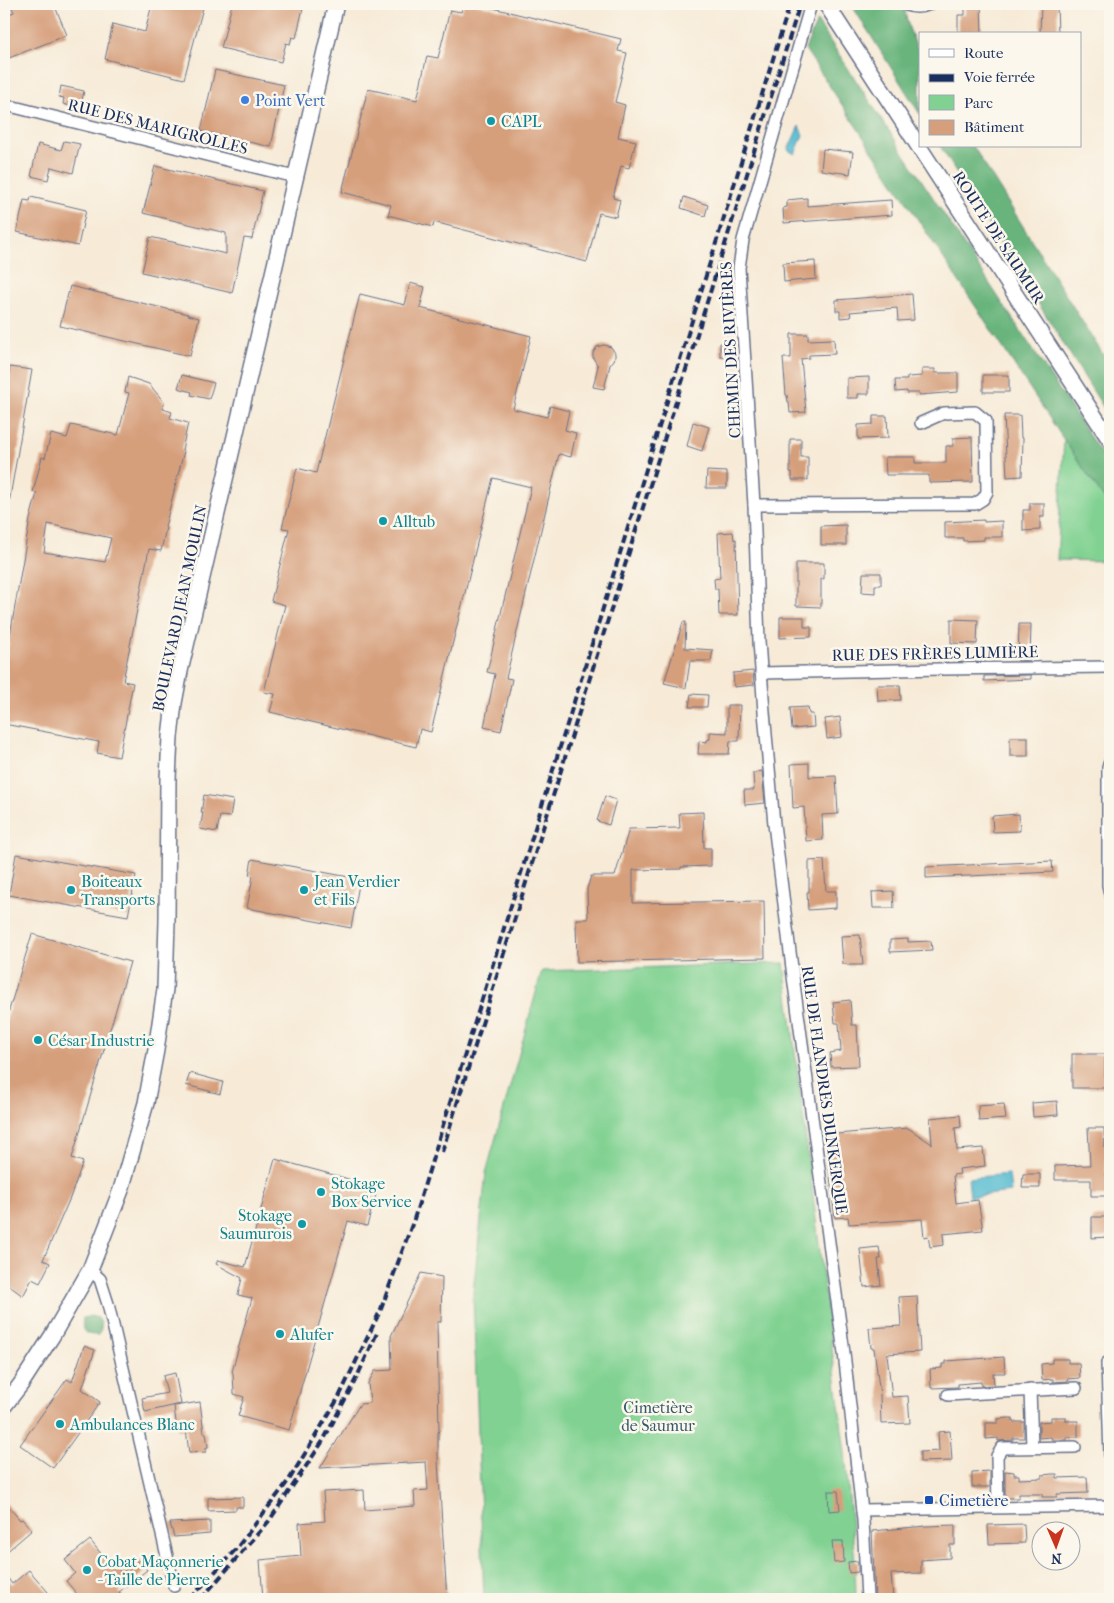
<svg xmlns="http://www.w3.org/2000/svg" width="1114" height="1603" font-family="'IM FELL French Canon',serif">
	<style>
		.green { fill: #81d292; stroke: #4e8078 }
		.forest { fill: #68b47c; stroke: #42726d }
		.water { fill: #53bbd1; stroke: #377598 }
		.building { fill: #d69f7b; fill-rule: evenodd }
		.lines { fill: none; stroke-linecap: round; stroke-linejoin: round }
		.street-casing { stroke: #687189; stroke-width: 14 }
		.secondary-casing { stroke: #687189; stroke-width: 18 }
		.street { stroke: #fff; stroke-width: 11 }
		.secondary { stroke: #fff; stroke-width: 15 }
		.rail { stroke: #1b2f5e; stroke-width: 4; stroke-dasharray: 8 4; stroke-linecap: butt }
		.shop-dot { fill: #3f7fe0; stroke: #fbf7ec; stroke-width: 2 }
		.culture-dot { fill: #0f9aa8; stroke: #fbf7ec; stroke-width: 2 }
		.transit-dot { fill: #1a4fb4; stroke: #fbf7ec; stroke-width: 2 }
		.labels { text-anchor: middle; stroke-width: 5; stroke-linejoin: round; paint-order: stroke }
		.shop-label { font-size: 16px; fill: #366cbe; stroke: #fbf7ec; text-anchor: start }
		.culture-label { font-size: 16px; fill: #0d838f; stroke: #fbf7ec; text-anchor: start }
		.street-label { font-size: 16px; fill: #1b2f5e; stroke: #fbf7ec }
		.park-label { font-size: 16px; fill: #34586b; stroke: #fbf7ec }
		.transit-label { font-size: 16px; fill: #164399; stroke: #fbf7ec; text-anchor: start }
	</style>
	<rect width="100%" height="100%" fill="#fbf7ec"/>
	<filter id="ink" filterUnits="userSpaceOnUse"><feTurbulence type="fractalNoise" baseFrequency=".02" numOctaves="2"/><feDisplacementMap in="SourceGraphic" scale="10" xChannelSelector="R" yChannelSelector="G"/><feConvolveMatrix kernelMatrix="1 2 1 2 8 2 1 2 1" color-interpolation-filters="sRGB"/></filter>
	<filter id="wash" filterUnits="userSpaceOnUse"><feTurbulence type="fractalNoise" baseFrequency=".0096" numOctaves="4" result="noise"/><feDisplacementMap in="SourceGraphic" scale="20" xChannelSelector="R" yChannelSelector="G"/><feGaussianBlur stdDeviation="1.12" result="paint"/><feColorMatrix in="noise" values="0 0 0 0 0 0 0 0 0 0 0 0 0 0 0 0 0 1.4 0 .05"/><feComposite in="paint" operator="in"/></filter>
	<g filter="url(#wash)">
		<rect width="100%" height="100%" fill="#f7ebd8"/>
		<g class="green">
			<path d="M1064,440l46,67v54l-53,-1z"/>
			<path d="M784,963l61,490 10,109 1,37h-372l-11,-306 13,-120 56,-202z"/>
		</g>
		<g class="forest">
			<path d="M851,4h52l6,24 11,27v59z"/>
			<path d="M817,21l293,446v40l-46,-67 -259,-391z"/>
			<path d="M940,146h33l137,220v52z"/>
			<path d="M91,1316l7,2c5,6 4,10 0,17 -14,0 -17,-3 -15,-17z"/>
		</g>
		<g class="water">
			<path d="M799,126l4,9 -8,19 -7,-4z"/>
			<path d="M1009,1174l2,18 -41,5 -2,-19z"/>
		</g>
		<g id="blocks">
			<g class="building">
				<path d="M10,4h44l13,31 -63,25v-44l10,-4z"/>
				<path d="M152,4h52l-20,75 -79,-20 8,-35 32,8z"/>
				<path d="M232,4h72l-8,34 -4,-1 -2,7 -4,-1 -5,19 -60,-14z"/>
				<path d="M464,4h12l145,35 -3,12 9,2 -12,49 10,3 -7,32 18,4 -7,27 -8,-2 -8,32 7,2 -4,17 -17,-4 -12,49 -153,-40 -1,5 -45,-12 3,-10 -49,-13 26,-103 49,11 10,-44 11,2 12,-48 11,2z"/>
				<path d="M965,4h16l1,30h-24v-19h7z"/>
				<path d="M1057,4l1,30h-18l1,-29z"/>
				<path d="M215,70l69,15 -13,62 -70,-16z"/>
				<path d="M61,86l23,5 -4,18 -17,-5 1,-6 -5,-1z"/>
				<path d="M64,141l16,3 -7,29 -22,-6 -3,13 -17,-4 7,-32 23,6z"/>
				<path d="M823,149l30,3 -3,22 -29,-4z"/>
				<path d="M155,166l108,25 -11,48 -8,-1 -12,55 -90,-21 8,-35 76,17v-21l-83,-20z"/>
				<path d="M31,197l55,13 -8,36 -61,-14 7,-32 6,1z"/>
				<path d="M684,197l24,8 -3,11 -24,-8z"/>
				<path d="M807,198v8l84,-6 1,15 -108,8 -1,-15 4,-1v-7z"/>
				<path d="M815,261l1,18 -32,3 -1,-19z"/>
				<path d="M410,283l15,4 -5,21 111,28 -18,73 34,8 3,-11 19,5 -4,19 11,3 -5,24 -12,-3 -53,224 6,1 -11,52 -17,-4 11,-53 -8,-2 44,-185 -38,-9 -62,254 -11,-3 -4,18 -146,-35 5,-18 -11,-2 21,-87 -14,-4 18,-72 -7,-1 15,-60 19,5 44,-179 45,11z"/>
				<path d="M70,286l118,28v1l11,3 -9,38 -130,-30z"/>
				<path d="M912,294l2,26 -16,1 -1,-13 -47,4 1,5 -11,1v-7h-4v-11z"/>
				<path d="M791,334h17v6l26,-1 1,15 -26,1v3l-8,1 5,53 -16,1 -1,-11h-1l-1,-7h-1l-3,-37h8z"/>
				<path d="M720,343l14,1 1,13 -15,-1z"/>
				<path d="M604,345l7,2 4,6v4l-1,3 -4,5 -6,24 -11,-2 5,-21 -5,-8v-5l4,-6z"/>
				<path d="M10,367l22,3 -23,133h-5v-102z"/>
				<path d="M922,369h13v4h23v19l-39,3v-2h-12v-2l-11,1 -1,-12h12v-3l15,-1z"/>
				<path d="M182,375l32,8 -5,16 -18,-4 1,-3 -14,-4z"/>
				<rect x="983" y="375" width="26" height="17"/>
				<path d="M128,377l21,7 15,18 -1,7 9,3 -2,6 18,5 -6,27 2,1 -19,76 1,1 -5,23 -12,-2 -26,132 10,2 -14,74 -22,-4 2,-11 -95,-18v-54l26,-151 7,-26 -4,-1 9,-35 3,1 6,-24 16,4 4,-13 47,10 11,-42 -4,-1zM48,524l63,14 -6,24 -61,-10z"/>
				<path d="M869,377v17h-11v4h-11v-20z"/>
				<path d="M1004,415h16l1,23h2l-1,38 -15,1z"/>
				<path d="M873,416h14l1,22 -30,1v-14l15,-1z"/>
				<path d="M693,422l16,5 -7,24 -15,-5z"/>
				<path d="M972,437l1,45 -44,1v-8h-43l-1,-18h30v6h31v-17h7v-8z"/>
				<path d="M790,439h11v18h7v23h-16v-8h-2z"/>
				<path d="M707,471l20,1v16h-21z"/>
				<path d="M1030,503h14v14h-4v13l-17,1v-21h7z"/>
				<path d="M984,520v2l18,-1v16h-18v3l-21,1v-3h-18v-16z"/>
				<path d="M846,525v20h-25v-19z"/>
				<path d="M733,532l1,8 2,-1 2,76h-19l-1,-26h-3l-1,-10 6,-1 -2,-45z"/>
				<path d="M796,563h28v16h-3v28l-25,-1z"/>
				<path d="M863,573h18v12h-6v8l-13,-1z"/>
				<path d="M780,617h24v10h7v10l-31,1z"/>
				<path d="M951,619l27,1 -1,24 -26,-1z"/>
				<path d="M683,622h3l-1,26 28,2 -2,11h-21l-4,27 -22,-5z"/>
				<path d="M1019,624h12l-1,36 -12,1z"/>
				<path d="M753,671l1,14 -20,2 -1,-14z"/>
				<path d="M1031,675v4l-47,2v-5z"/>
				<path d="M877,685h23l1,15 -23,1z"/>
				<path d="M691,694l17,1 -1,12h-18z"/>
				<path d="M727,705h13l-1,36h-9l-1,13h-31l1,-13 8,1v-2l3,-1v-7l17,1z"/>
				<path d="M808,707l1,7h4l1,13 -22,2 -2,-21z"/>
				<path d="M840,717l2,20 -15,2 -2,-20z"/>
				<rect x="1010" y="737" width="18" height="19"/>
				<path d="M809,763v14l27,-1 2,38 -16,1 1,25 -17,1 -2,-34 -11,1 -2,-44z"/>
				<path d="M762,771l3,32 -20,2 -1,-15h10l-1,-17z"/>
				<path d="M204,795l29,5 -3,17 -10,-1 -3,16 -17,-3 3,-16h-2z"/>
				<path d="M605,796l11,4 -7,25 -12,-4z"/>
				<path d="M703,812l1,36h7v18l-30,1v2l-48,1v33l131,-2 1,57 -188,4 -1,-43h12l-1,-30 4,-13h24l14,-47 51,-1 -1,-15z"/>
				<path d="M1019,814l1,17 -27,1 -1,-16z"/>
				<path d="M16,854l120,21 -8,41 -119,-21z"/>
				<path d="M252,859l108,20 -9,49 -104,-20 6,-32 -4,-1z"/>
				<path d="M824,860l2,31h10v17l-28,2 -1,-18h2v-31z"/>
				<path d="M1052,861l1,11 -127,6v-11z"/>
				<path d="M893,891l1,17h-21l-1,-16z"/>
				<path d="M32,934l98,28 -58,196 11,4 -13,36 -27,62 7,3 -10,20 -8,-4 -9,17 -19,-14v-255z"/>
				<path d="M860,935l3,30h-16v-1h-4l-2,-28z"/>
				<path d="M908,939v3l23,-1 1,9 -42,2v-12z"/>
				<path d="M850,1000l2,25h5l2,41 -28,1 -1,-14 11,-2 -2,-28h-4l-2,-21z"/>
				<rect x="1072" y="1054" width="33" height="34"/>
				<path d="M190,1073l33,9 -3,12 -34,-9z"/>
				<path d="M1057,1101l1,14 -25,2 -1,-14z"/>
				<path d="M1004,1104l2,15 -27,2 -1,-15z"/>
				<path d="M960,1115l1,12 -6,1 2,22 26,-2 2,18 -26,3 1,5 -7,1 3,28 22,-3 5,30 -40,4 1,11 -14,2 -2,-11 -4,1 -2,-18 -73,5 -1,-7 -13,1 -10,-83 83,-7 24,16 -2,-26z"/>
				<path d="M1088,1128h16l3,68h-16v-16h-36v-14l35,-1z"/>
				<path d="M275,1159l103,28 -11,39 -19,-5 -59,209 -51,-14 6,-19 -10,-3 -1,-21 -1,-1 20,-74 -14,-3 4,-17 -26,-14 2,-4 27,7z"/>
				<path d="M1023,1174h17v14h-18z"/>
				<path d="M1092,1217h15l1,20 -16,1z"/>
				<path d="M879,1247l2,12h-3l3,26 -17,2 -4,-38z"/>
				<path d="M421,1273l21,4 -1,45h-4l2,109 -1,1v30l9,137h-184l-3,-39 41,-4 -2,-33 26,-2 -2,-29 41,-2 1,20 50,-4 -1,-15 14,-1 -2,-28 -106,6 40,-64 10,-1 -2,-20 7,-12 17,-1 -1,-34z"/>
				<path d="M917,1296l3,56 -33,2 5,43 16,-1 2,27 -29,1 -1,-29 -6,-47h-3l-2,-20 32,-2 -2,-29z"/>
				<path d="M84,1346l11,4 -13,39 18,13 -47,66 -33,-23 47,-66 5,3z"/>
				<path d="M1004,1357l1,16h-12l1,12 -13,1v-4l-23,2v3l-27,1 -1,-19 12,-1v-4h4v-3z"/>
				<path d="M1052,1359h16v4h11l1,15 -12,1v2l-15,1v-3l-11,1 -1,-16 11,-1z"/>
				<path d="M175,1373l6,31 -36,8 -3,-14 25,-5 -4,-17z"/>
				<path d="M200,1402l4,31h2l2,14 -2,1v4l-17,1 -3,-24 -9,1 -3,-24z"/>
				<path d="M1051,1417h15v4h12v16h-11v3h-15l-1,-3 -12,1v-16l12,-1z"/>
				<path d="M1008,1418h5v4h11v16h-11v2l-15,1v-3l-12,1v-16h12v-4z"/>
				<path d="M950,1431l2,30 -32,1v-10l19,-1 -1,-19z"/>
				<path d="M990,1471v16h-18v-15z"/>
				<path d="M1005,1471l9,1v3h5v4l23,-1v-3l10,-1h5v4l30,-1 1,16 -31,1v3h-15v-3h-23v4h-14z"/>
				<path d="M828,1491h10l2,19 -11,1z"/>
				<path d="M243,1497v10h-7v3l-28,1v-13z"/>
				<path d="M4,1501l16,19 2,-1 10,11 -28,24z"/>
				<path d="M210,1521v13l-36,3 -4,-14z"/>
				<path d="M1024,1524l1,19 -36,1 -1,-19z"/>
				<path d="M955,1525v20h-5v13l-29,2v13l-30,1 2,25h-18l-3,-68 54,-5z"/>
				<path d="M90,1540l16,20 3,-2 13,16 17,-14 8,10 -28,22 6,7h-44l-15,-18 9,-8 -10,-13z"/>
				<path d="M832,1541h11l1,21 -10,1z"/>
				<path d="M858,1561v11l-9,1 -1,-11z"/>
				<path d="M29,1570l25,29h-50v-26l8,11z"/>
			</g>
		</g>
	</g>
	<g filter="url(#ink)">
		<use href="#blocks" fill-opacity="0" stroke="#687189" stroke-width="1"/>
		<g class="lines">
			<defs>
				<g id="street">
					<path d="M811,4l-68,236 -4,28 15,237 5,136 5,71 10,112 20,160 50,369 19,167 4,79"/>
					<path d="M904,4c9,4 17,4 26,0"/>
					<path d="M14,107l281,70"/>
					<path d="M754,505l221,-1 8,-5 4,-7 -1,-71 -11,-9 -31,1 -23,10"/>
					<path d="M761,673l180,-4 169,-2"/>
					<path d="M1110,762l-2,5v118l2,9"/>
					<path d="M90,1270l10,9 8,25 66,282"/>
					<path d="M1107,1363l3,93"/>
					<path d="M1030,1390l2,57"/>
					<path d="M948,1395l128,-7"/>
					<path d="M998,1507l-1,-51 5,-8 73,-1"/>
					<path d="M862,1510l248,-4"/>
				</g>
				<g id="secondary">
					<path d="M826,4l284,436"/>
					<path d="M4,1406l17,-22 31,-48 38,-66 31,-80 25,-87 10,-53 9,-61 2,-68 1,-142 2,-42 4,-34 6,-32 24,-102 132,-565"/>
				</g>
			</defs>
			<use href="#street" class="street-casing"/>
			<use href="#secondary" class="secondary-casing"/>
			<use href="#street" class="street"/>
			<use href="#secondary" class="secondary"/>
			<g class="rail">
				<path d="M442,1152l358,-1148"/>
				<path d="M190,1599l46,-50 53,-69 50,-83 42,-88 33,-90 376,-1215"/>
				<path d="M201,1599l68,-78 54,-80 34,-64 21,-46"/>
			</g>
		</g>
	</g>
	<circle class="shop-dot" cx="245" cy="100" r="5"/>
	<g class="culture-dot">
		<circle cx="491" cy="121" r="5"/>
		<circle cx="383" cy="521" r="5"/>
		<circle cx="71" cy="890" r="5"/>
		<circle cx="304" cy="890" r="5"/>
		<circle cx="38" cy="1040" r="5"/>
		<circle cx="321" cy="1192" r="5"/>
		<circle cx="302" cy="1224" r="5"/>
		<circle cx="280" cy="1334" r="5"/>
		<circle cx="60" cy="1424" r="5"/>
		<circle cx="87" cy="1570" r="5"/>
	</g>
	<rect class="transit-dot" x="924" y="1495" width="10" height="10" rx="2.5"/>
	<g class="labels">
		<g class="shop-label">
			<text x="255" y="106">Point Vert</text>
		</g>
		<g class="culture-label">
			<text x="501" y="127">CAPL</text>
			<text x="393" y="527">Alltub</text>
			<text x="81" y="887">Boiteaux<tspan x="81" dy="18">Transports</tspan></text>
			<text x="314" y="887">Jean Verdier<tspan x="314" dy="18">et Fils</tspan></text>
			<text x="48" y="1046">César Industrie</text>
			<text x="331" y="1189">Stokage<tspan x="331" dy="18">Box Service</tspan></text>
			<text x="292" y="1221" text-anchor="end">Stokage<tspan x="292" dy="18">Saumurois</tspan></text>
			<text x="290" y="1340">Alufer</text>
			<text x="70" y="1430">Ambulances Blanc</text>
			<text x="97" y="1567">Cobat Maçonnerie<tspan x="97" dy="18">- Taille de Pierre</tspan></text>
		</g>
		<g class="street-label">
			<text transform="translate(158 126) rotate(14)" y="6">RUE DES MARIGROLLES</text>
			<text transform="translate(999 237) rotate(57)" y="6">ROUTE DE SAUMUR</text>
			<text transform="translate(730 350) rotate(-93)" y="6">CHEMIN DES RIVIÈRES</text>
			<text transform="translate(179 608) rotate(-78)" y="6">BOULEVARD JEAN MOULIN</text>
			<text transform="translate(935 653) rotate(-1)" y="6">RUE DES FRÈRES LUMIÈRE</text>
			<text transform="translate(825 1090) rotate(82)" y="6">RUE DE FLANDRES DUNKERQUE</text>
		</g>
		<g class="park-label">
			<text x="658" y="1413">Cimetière<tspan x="658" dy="18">de Saumur</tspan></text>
		</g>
		<g class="transit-label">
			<text x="939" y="1506">Cimetière</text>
		</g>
	</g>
	<rect width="1114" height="1603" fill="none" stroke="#fbf7ec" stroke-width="20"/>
	<rect x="919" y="32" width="162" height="115" fill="#fbf7ec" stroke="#a1a7b3"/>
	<rect x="929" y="49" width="25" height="8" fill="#ffffff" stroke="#a1a7b3"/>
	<text x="964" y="58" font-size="15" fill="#1b2f5e">Route</text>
	<rect x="929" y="74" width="25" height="8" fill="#1b2f5e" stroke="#a1a7b3"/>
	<text x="964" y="82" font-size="15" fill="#1b2f5e">Voie ferrée</text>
	<rect x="929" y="95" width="25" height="15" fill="#81d292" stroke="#a1a7b3"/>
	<text x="964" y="108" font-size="15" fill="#1b2f5e">Parc</text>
	<rect x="929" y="120" width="25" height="15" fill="#d69f7b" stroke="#a1a7b3"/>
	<text x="964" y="132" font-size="15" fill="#1b2f5e">Bâtiment</text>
	<g transform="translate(1056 1546) rotate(178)"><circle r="24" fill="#fbf7ec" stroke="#a1a7b3"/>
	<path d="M0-4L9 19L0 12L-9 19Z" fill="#c8321e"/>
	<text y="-8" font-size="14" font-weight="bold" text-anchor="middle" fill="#1b2f5e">N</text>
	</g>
</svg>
